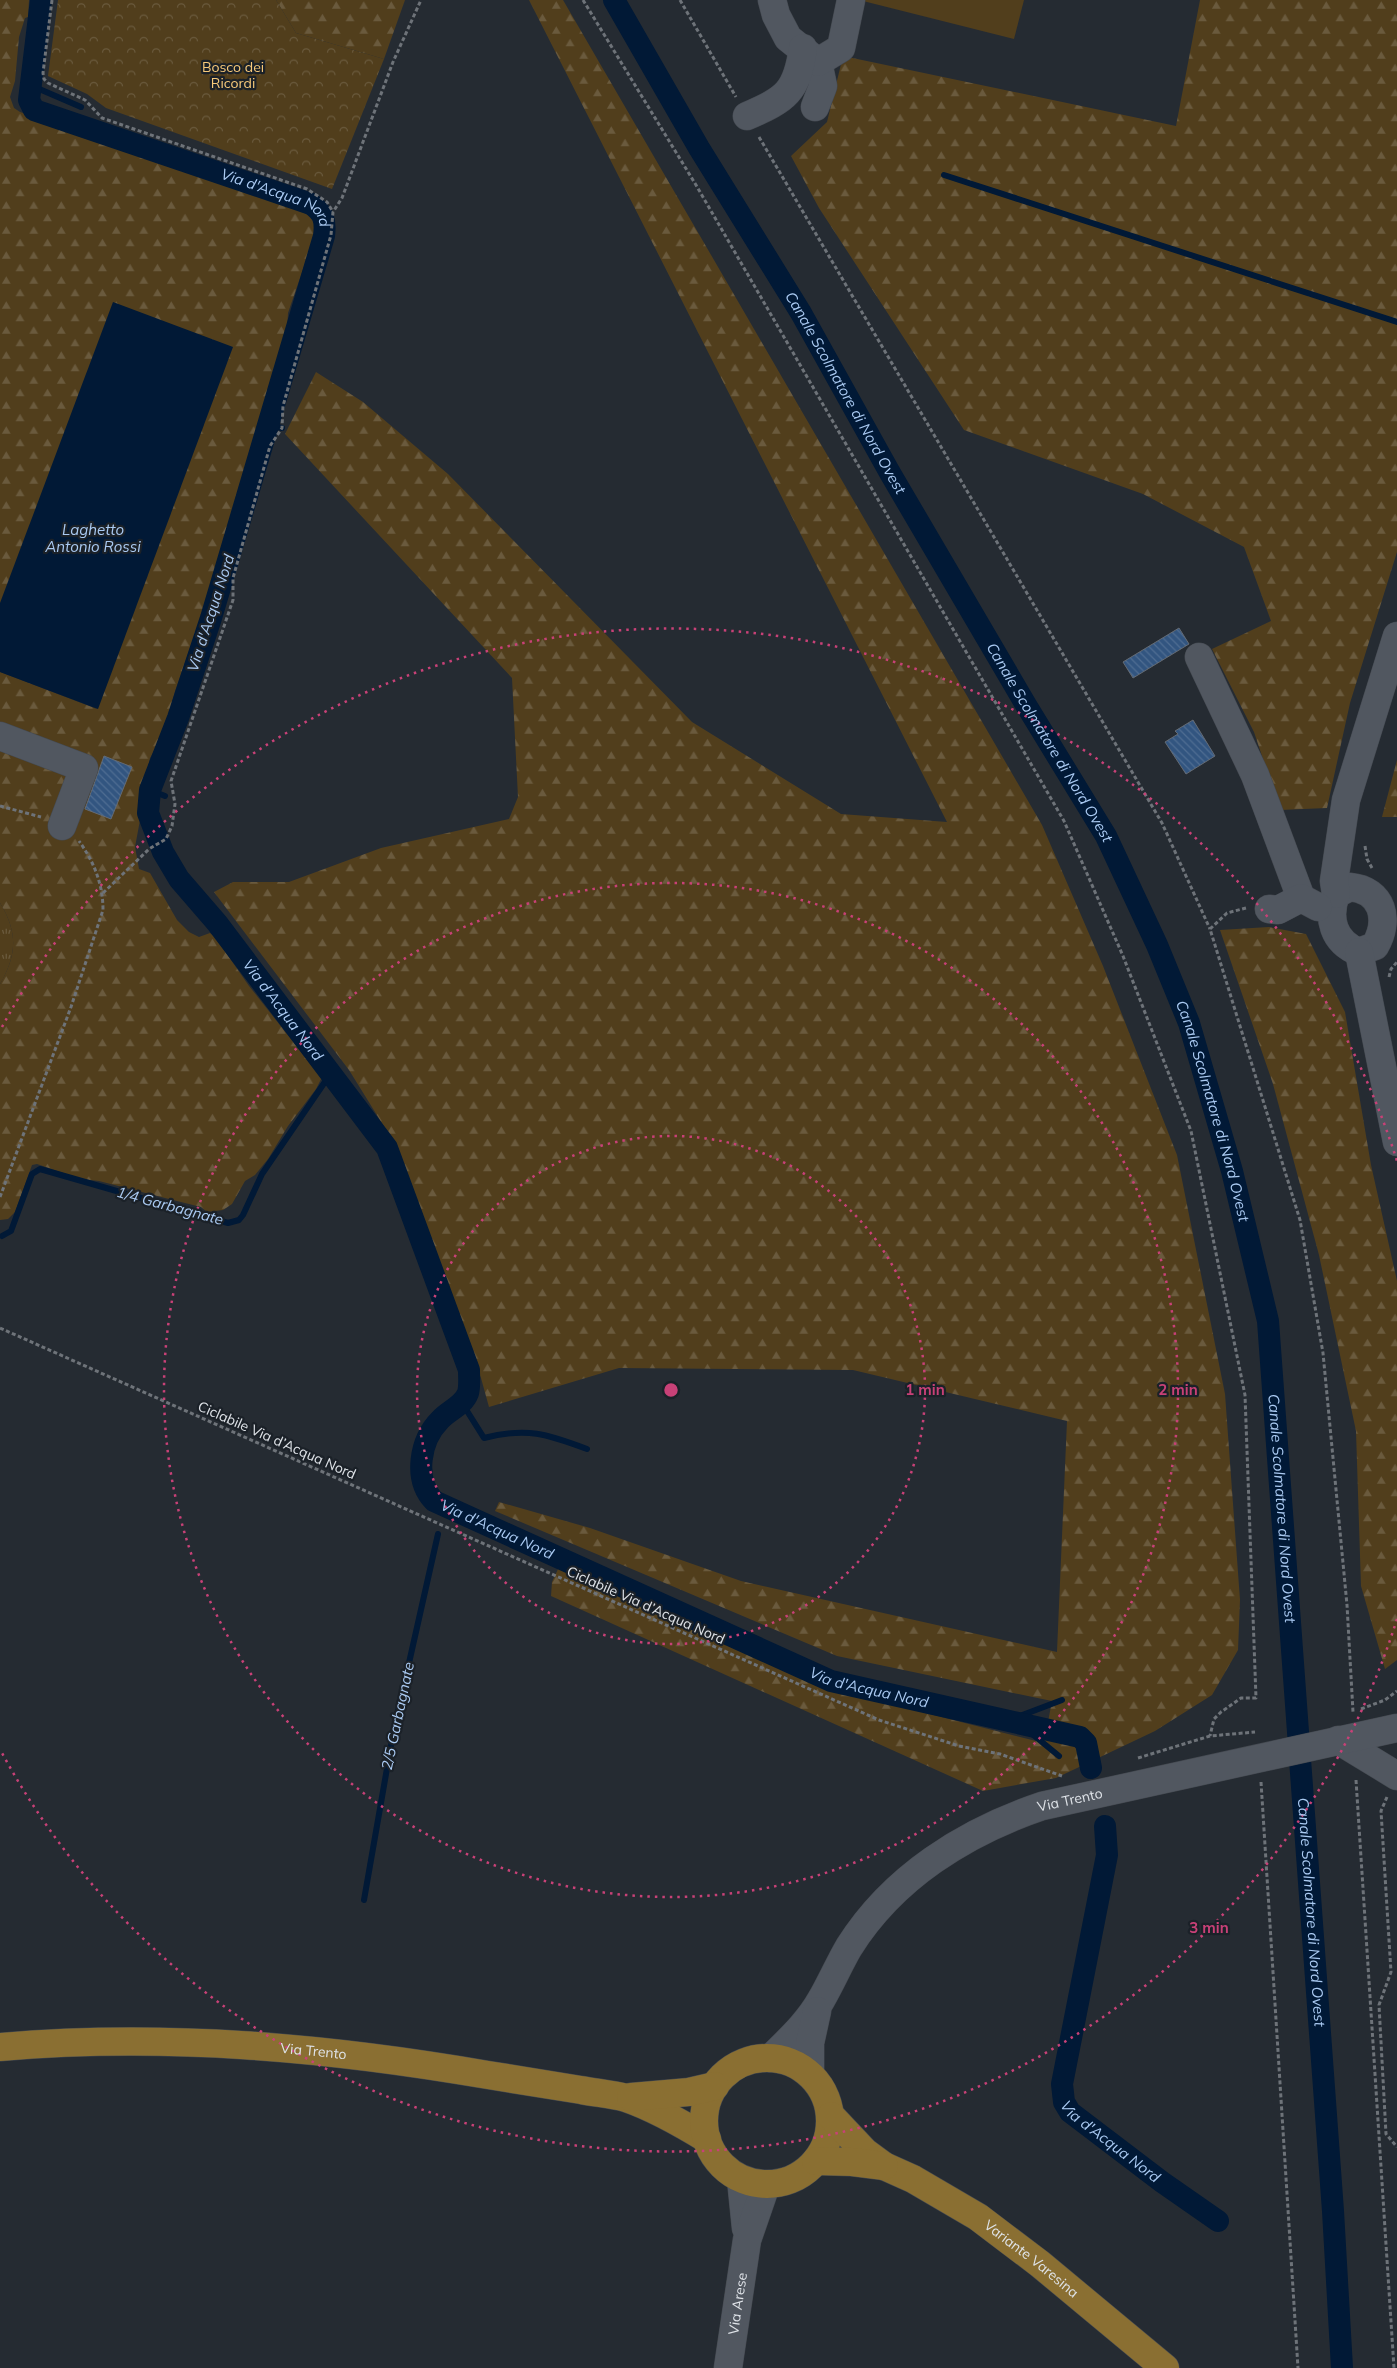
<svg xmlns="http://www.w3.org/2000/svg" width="1397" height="2368" font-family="Mulish,sans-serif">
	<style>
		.grass { fill: url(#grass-tufts) }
		.forest { fill: url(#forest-firs) }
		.park { fill: url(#park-crowns) }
		.pitch { fill: #513e1c }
		.water { fill: #011936 }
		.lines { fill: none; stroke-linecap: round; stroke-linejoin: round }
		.stream { stroke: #011936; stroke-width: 6 }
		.canal { stroke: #011936; stroke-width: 22 }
		.building { fill: url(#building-back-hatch); stroke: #646b74 }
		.minor-casing { stroke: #444950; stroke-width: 29 }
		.major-casing { stroke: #444950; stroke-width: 29 }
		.path { stroke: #6e7379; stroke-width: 3; stroke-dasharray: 4 2.5; stroke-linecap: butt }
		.minor { stroke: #515760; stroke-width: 28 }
		.major { stroke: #8a6f32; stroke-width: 28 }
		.ring { fill: none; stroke: #c84177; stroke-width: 2.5; stroke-dasharray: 2.5 5 }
		.labels { text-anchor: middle; stroke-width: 4.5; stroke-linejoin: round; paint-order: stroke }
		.park-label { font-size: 14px; fill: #f8ca7a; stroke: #1b2128 }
		.street-label { font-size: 14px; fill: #dfe3e8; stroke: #1b2128 }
		.water-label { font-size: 15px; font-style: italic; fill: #aacaf2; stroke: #1b2128 }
		.centre { fill: #c84177; stroke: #1b2128; stroke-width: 2.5 }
		.ring-label { font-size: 15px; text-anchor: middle; font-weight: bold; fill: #c84177; stroke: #1b2128; stroke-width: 4.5; stroke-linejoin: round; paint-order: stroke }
	</style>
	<defs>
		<pattern id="grass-tufts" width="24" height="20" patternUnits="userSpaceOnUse" patternTransform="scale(1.25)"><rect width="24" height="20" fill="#513e1c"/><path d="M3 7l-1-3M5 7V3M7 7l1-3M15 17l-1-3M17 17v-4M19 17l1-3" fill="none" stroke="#6a5a3d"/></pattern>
		<pattern id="forest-firs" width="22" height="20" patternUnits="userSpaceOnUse" patternTransform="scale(1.25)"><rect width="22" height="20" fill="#513e1c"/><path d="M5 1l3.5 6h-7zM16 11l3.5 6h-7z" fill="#6a5a3d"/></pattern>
		<pattern id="park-crowns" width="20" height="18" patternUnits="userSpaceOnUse" patternTransform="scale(1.25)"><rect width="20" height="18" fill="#513e1c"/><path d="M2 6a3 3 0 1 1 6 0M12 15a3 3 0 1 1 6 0" fill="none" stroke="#6a5a3d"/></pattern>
		<pattern id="building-back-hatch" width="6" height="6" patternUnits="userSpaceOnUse" patternTransform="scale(1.25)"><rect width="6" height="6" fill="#325580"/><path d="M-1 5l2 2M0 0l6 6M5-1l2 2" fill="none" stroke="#4f6d92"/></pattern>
	</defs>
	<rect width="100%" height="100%" fill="#252b32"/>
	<path class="grass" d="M0,903c18,29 17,52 0,81z"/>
	<g class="forest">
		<path d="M0,0h29l-1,17 -3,1 -6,19 -4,44 -5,16 4,11 6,4 24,8 32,15 13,1 52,20 48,11 32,17 65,19 22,12 2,-1 6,5 -1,15 -27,79 -2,30 -27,82 -25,96 -59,170 -11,42 -14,25 -11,49 1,13 -5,27 4,22 11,4 27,47 12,12 10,5 11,-4 5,4 34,49 49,62 20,21 4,8 -6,12 -28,37 -20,33 -13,16 -10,6 -13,23 -9,6 -16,2 -6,-5 -36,-9 -66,-17 -18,-2 -44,-15 -5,1 -17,47 -7,7 -8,1v-236c17,-29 18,-52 0,-81v-231l97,37 -97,-106z"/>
		<path d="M276,0h129l-21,59 -88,-26z"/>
		<path d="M529,0h34l479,825 61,141 74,189 48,239 15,206 -2,50 -26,45 -57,36 -99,47 -73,13 -432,-195 1,-14 7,-15 268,121 217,55 8,-42 -215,-45 -342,-145 4,-9 91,26 151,53 316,71 10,-231 -214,-51 -234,-2 -130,39 -8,-29 -88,-237 -44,-71 -135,-178 19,-10h56l92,-34 128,-29 9,-22 -6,-119 -227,-244 31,-62 47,30 85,72 244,248 149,92 106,8z"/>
		<path d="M1200,0h197v552l-47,151 -23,105 -47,2 -26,-78 -42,-83 59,-28 -27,-74 -101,-53 -179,-64 -145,-222 -28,-52 36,-34 16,-66 333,70z"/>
		<path d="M1397,760v57h-15z"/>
		<path d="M1269,927l37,7 39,78 26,153 26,116v379l-12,9 -24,-83 -5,-155 -37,-176 -46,-171 -53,-154z"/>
	</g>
	<path class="park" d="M58,0h218l20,33 88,26 -52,130 -226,-81 -19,-14 -39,-18z"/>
	<path class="pitch" d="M859,0h165l-10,39z"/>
	<path class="water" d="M113,302l120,45 -135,362 -98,-37v-69z"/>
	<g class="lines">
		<g class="stream">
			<path d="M30,85l51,22"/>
			<path d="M944,175l453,147"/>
			<path d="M269,425l13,3"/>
			<path d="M150,790l15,6"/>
			<path d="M2,1236l9,-5 21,-57 8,-5 188,54 11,-3 4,-5 19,-41 69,-101"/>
			<path d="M462,1403l22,35c43,-11 63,-4 103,11"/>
			<path d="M445,1512l2,-6"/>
			<path d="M1007,1721l55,-21"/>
			<path d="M1020,1724l39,32"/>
			<path d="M364,1900l29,-166 45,-200"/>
		</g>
		<g class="canal">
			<path id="s1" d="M41,0l-12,100 5,10 277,94c13,9 15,17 13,32l-113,382 -33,100 -28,72 -2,23 15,39 16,27 38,44 170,225 82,222c0,8 1,16 -1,23 -5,13 -19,17 -28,27 -20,20 -27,59 -6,81l397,180 249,56 6,6 5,25"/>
			<path id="s2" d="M614,0l85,148 102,165 89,160 136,232 80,131 51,109 32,78 43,148 36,150 65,890 9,157"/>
			<path id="s3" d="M1105,1826l2,29 -45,229 2,18 6,10 92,70 56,39"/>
		</g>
	</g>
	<g class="building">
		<path d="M1179,628l10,16 -56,34 -10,-16z"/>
		<path d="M1193,720l22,36 -29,18 -21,-32 13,-8 -3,-3z"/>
		<path d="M104,756l28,11 -21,52 -26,-10z"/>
	</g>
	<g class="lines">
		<defs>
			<g id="minor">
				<path d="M772,0l4,15 12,23 30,24 5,24 -8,21"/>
				<path d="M818,62l23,-14 10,-48"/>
				<path d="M747,116c39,-17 50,-24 56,-68"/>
				<path d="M1199,657l56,118 46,123"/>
				<path d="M0,736l84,32 -22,58"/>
				<path d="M1350,887c33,3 40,33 25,59l-16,6c-26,-10 -32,-34 -23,-58z"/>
				<path d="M1336,894l-2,-13 12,-81 51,-164"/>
				<path d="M1269,909l9,1 23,-12 17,9"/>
				<path d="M1359,952l38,190"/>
				<path d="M1338,1740l59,36"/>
				<path id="s4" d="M771,2058c18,-18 37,-35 50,-58 10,-17 18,-36 28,-53 44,-70 116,-115 193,-141l355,-78"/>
				<path d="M810,2074v-31l7,-32"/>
				<path d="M741,2179l5,49"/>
				<path id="s5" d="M728,2368l19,-128 19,-55"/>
			</g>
			<g id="major">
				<path id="s6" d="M0,2047c164,-14 326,0 488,28 31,5 62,10 93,15 15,3 31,4 45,8 29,10 55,25 81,41"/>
				<circle cx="767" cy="2121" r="63"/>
				<path d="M631,2097l58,-5 26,-6"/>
				<path id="s7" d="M831,2116l34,36 19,14 29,13 65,38 62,47 125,104"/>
				<path d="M816,2161l36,1 32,4"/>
			</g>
		</defs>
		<use href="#minor" class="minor-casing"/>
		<use href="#major" class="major-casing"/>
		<g class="path">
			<path d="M52,0l-9,73 1,6 4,4 37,17 17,18 205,71 20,13 6,10"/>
			<path d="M583,0l113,185 368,636 59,135 68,175 54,264 11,303h-15l-20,14 -7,7 -4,17"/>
			<path d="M680,0l56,97"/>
			<path d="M759,137l403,686 48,106"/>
			<path d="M0,806l41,11"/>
			<path d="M1365,846l2,13 5,9"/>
			<path d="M103,893l46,-44 17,-10 6,-13 3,-22 -4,-23 62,-181v-22l37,-132 12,-18 1,-22 48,-171 2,-23 9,-14 51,-136 28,-62"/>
			<path d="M1246,908l-19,5 -17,16 90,291 23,133 24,252 6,107"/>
			<path d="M1389,977l2,-8 6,-7"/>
			<path d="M0,1197l71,-190 32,-97c0,-26 -9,-48 -24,-69"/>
			<path d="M0,1328l879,392 80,26 41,8 62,22"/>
			<path d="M1361,1709l24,-9 12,-9"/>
			<path d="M1138,1758l72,-22 45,-4"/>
			<path d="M1356,1780l38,588"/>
			<path d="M1261,1782l37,586"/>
			<path d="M1387,1797l-6,14 10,161 -12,33 7,129 11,13"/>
		</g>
		<use href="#minor" class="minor"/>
		<use href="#major" class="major"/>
	</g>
	<g class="ring">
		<circle cx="671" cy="1390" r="254"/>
		<circle cx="671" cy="1390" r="507"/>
		<path d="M1397 1619A761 761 0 0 1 2 1753M2 1027A761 761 0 0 1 1397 1161"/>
	</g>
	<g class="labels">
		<g class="park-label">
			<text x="233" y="72">Bosco dei<tspan x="233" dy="16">Ricordi</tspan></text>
		</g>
		<g class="street-label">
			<text transform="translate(277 1440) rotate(24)" y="5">Ciclabile Via d’Acqua Nord</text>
			<text transform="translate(646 1605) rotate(24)" y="5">Ciclabile Via d’Acqua Nord</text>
			<text dy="5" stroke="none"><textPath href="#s4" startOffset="409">Via Trento</textPath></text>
			<text dy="5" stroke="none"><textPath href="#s6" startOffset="314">Via Trento</textPath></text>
			<text dy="5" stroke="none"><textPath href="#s7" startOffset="248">Variante Varesina</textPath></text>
			<text dy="5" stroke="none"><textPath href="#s5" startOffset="65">Via Arese</textPath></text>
		</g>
		<g class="water-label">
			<text dy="5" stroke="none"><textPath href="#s1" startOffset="371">Via d'Acqua Nord</textPath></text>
			<text dy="5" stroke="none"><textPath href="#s2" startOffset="456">Canale Scolmatore di Nord Ovest</textPath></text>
			<text x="93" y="535">Laghetto<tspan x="93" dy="17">Antonio Rossi</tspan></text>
			<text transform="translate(211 613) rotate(-72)" y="5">Via d'Acqua Nord</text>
			<text dy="5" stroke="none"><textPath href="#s2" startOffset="861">Canale Scolmatore di Nord Ovest</textPath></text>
			<text dy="5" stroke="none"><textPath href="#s1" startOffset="1286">Via d'Acqua Nord</textPath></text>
			<text dy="5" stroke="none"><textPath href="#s2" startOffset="1266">Canale Scolmatore di Nord Ovest</textPath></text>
			<text transform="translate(170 1206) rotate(15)" y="5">1/4 Garbagnate</text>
			<text dy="5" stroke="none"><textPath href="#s2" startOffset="1671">Canale Scolmatore di Nord Ovest</textPath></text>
			<text dy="5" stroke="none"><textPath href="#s1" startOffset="1916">Via d'Acqua Nord</textPath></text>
			<text dy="5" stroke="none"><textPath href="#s1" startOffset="2321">Via d'Acqua Nord</textPath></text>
			<text transform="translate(398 1716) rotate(-78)" y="5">2/5 Garbagnate</text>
			<text dy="5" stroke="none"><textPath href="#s2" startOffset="2076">Canale Scolmatore di Nord Ovest</textPath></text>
			<text dy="5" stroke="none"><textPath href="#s3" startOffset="342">Via d'Acqua Nord</textPath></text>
		</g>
	</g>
	<circle cx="671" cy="1390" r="8" class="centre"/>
	<g class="ring-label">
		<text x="925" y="1395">1 min</text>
		<text x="1178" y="1395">2 min</text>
		<text x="1209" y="1933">3 min</text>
	</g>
</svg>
